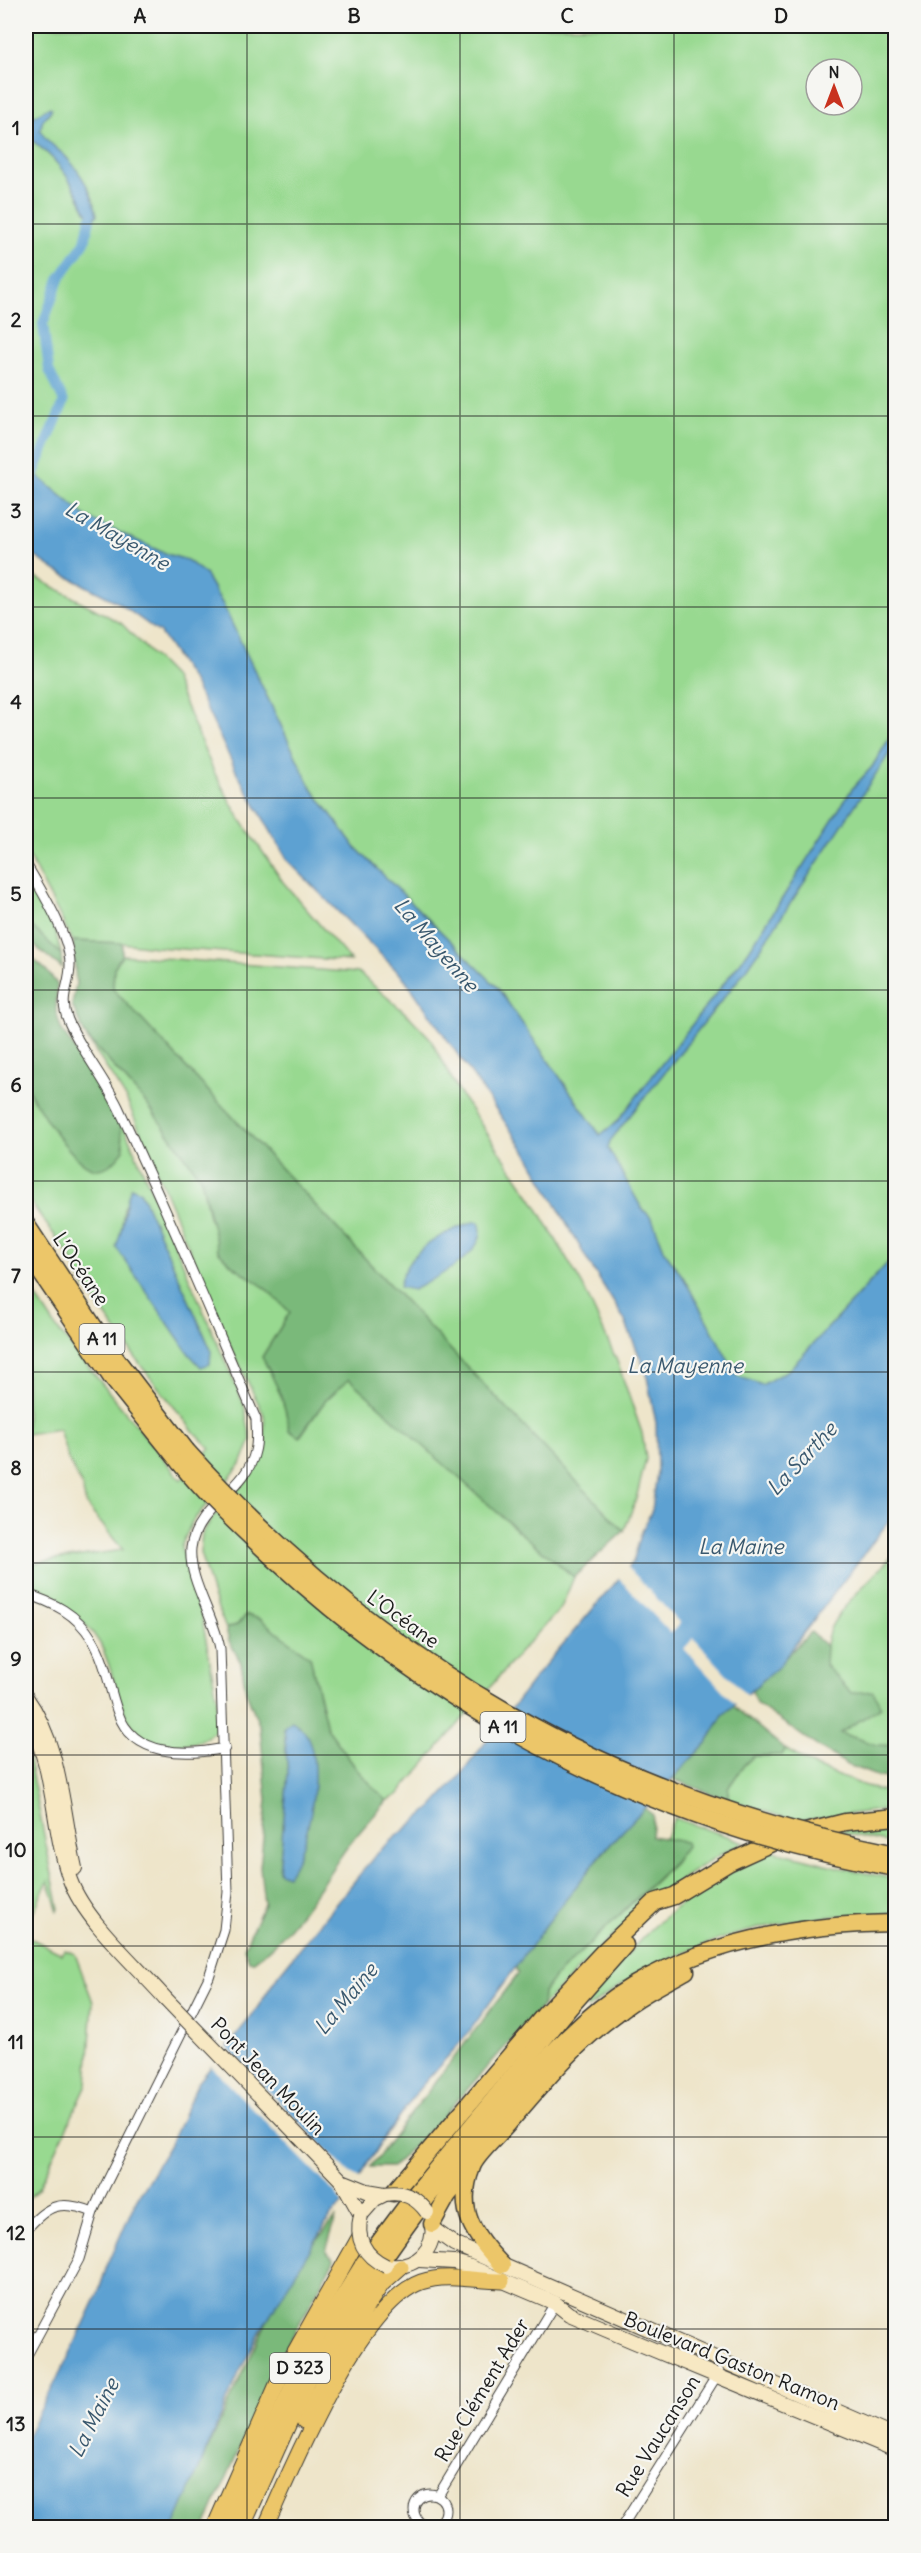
<svg xmlns="http://www.w3.org/2000/svg" width="921" height="2553" font-family="Delius,sans-serif">
	<style>
		.green { fill: #98d990; stroke: #5a7a56; stroke-width: 1.5; fill-rule: evenodd }
		.forest { fill: #7ab97a; stroke: #4b6a4b; stroke-width: 1.5; fill-rule: evenodd }
		.water { fill: #5da1d2; stroke: #3c5e77; stroke-width: 1.5 }
		.pier { fill: #eee5ca }
		.lines { fill: none; stroke-linecap: round; stroke-linejoin: round }
		.canal { stroke: #5da1d2; stroke-width: 10 }
		.river { stroke: #5da1d2; stroke-width: 20 }
		.minor-casing { stroke: #3c3a36; stroke-width: 11 }
		.secondary-casing { stroke: #3c3a36; stroke-width: 16 }
		.trunk-casing { stroke: #3c3a36; stroke-width: 17 }
		.motorway-casing { stroke: #3c3a36; stroke-width: 19 }
		.minor { stroke: #fff; stroke-width: 9 }
		.secondary { stroke: #f7e8c3; stroke-width: 14 }
		.trunk { stroke: #ecc669; stroke-width: 15 }
		.motorway { stroke: #ecc669; stroke-width: 16 }
		.secondary-bridge-casing { stroke: #3c3a36; stroke-width: 16; stroke-linecap: butt }
		.motorway-bridge-casing { stroke: #3c3a36; stroke-width: 19; stroke-linecap: butt }
		.secondary-bridge { stroke: #f7e8c3; stroke-width: 14 }
		.motorway-bridge { stroke: #ecc669; stroke-width: 16 }
		.grid { fill: none; stroke: #1c1c1c; stroke-width: 1.5; stroke-opacity: 0.55 }
		.labels { text-anchor: middle; stroke-width: 4.5; stroke-linejoin: round; paint-order: stroke }
		.shield { fill: #f6f6f2; stroke: #5d5d5c; stroke-width: 1.5 }
		.shield-label { font-size: 18px; font-weight: bold; fill: #1c1c1c }
		.street-label { font-size: 20px; fill: #1c1c1c; stroke: #f6f6f2 }
		.water-label { font-size: 21px; font-style: italic; fill: #39586e; stroke: #f6f6f2 }
		.neatline { fill: none; stroke: #1c1c1c; stroke-width: 2 }
		.grid-label { font-size: 20px; text-anchor: middle; font-weight: bold; fill: #1c1c1c }
	</style>
	<rect width="100%" height="100%" fill="#f6f6f2"/>
	<filter id="ink" filterUnits="userSpaceOnUse"><feTurbulence type="fractalNoise" baseFrequency=".0167" numOctaves="2"/><feDisplacementMap in="SourceGraphic" scale="12" xChannelSelector="R" yChannelSelector="G"/><feConvolveMatrix kernelMatrix="1 2 1 2 8 2 1 2 1" color-interpolation-filters="sRGB"/></filter>
	<filter id="wash" filterUnits="userSpaceOnUse"><feTurbulence type="fractalNoise" baseFrequency=".008" numOctaves="4" result="noise"/><feDisplacementMap in="SourceGraphic" scale="24" xChannelSelector="R" yChannelSelector="G"/><feGaussianBlur stdDeviation="1.35" result="paint"/><feColorMatrix in="noise" values="0 0 0 0 0 0 0 0 0 0 0 0 0 0 0 0 0 1.4 0 .05"/><feComposite in="paint" operator="in"/></filter>
	<g filter="url(#wash)">
		<rect width="100%" height="100%" fill="#eee5ca"/>
		<g class="green">
			<path d="M26,26h869v703l-23,38 -20,22 -104,163 -131,170 -17,13 -103,-148 -142,-140 -45,-61 -88,-183 -17,-29 -18,-14 -21,-6 -78,-36 -62,-52v-332c6,7 13,12 20,18 20,18 33,43 44,67l5,-15c-6,-17 -15,-32 -28,-46 -9,-9 -22,-16 -27,-28l3,-11 7,-7v-4l-21,11 -3,-3zM816,69h36v36h-36z"/>
			<path d="M26,572l95,51 52,53 41,96 25,45 44,65 68,79 -196,-14 -33,-4 -49,-2 -47,-90z"/>
			<path d="M895,743v512l-105,114 -28,16 -25,-9 -54,-99 -18,-25 -13,-33 -11,-12 -33,-59 1,-6 140,-176z"/>
			<path d="M26,874l30,59 5,21 -35,-33z"/>
			<path d="M122,955l237,18 51,44 20,21 29,54 75,110 49,84 34,75 25,72 4,26 -10,40 -12,32 -178,-186 -333,-356 1,-21z"/>
			<path d="M85,1035l62,69 54,74 8,39 23,48 32,22 26,25 -28,45c13,24 24,45 27,73l11,7 25,-36 23,-23 169,152 57,47 -13,31 -41,44 -122,143 -11,6 -29,-30 -31,-43 -17,-71 -63,-42 -11,10 -10,4 -13,-33 -13,-43 2,-19 10,-16 44,-49 10,-22 -2,-32 -32,-65 -106,-252z"/>
			<path d="M26,1084l7,16 85,13 126,292 7,35 -10,24 -49,58 -11,25 20,66 16,86 -1,32c-17,12 -23,13 -43,14 -56,5 -53,-69 -74,-103 -18,-30 -44,-38 -73,-52v-26l97,-14 -37,-45 -4,-19 -14,-27 -9,-30 -33,5v-153l32,49 123,150 29,-32 -15,-15 -53,-66 -60,-85 -11,-24 -45,-62zM140,1191l71,159 -90,-116 3,-27z"/>
			<path d="M895,1553v193l-18,-1 -37,-12 11,-40 -27,-28c1,-11 1,-22 5,-33 7,-22 49,-60 66,-79z"/>
			<path d="M26,1746l33,163 -1,2 -10,-30 -22,47z"/>
			<path d="M785,1749l32,19 60,22 18,1v17l-99,13 -68,-21v-12l16,-23 10,-9 28,-1z"/>
			<path d="M674,1818l70,24c-85,42 -136,98 -202,164l1,-14 12,-15 119,-114 11,-17v-4l-20,-2z"/>
			<path d="M895,1823v21l-60,-13z"/>
			<path d="M771,1850l71,18 53,11v35c-111,-2 -218,27 -307,94l-3,-3c27,-33 54,-68 88,-95 30,-24 64,-43 98,-60z"/>
			<path d="M26,1936l36,18 3,-4 10,4 18,48 -6,82 -48,103 -10,11 -3,-1z"/>
		</g>
		<g class="forest">
			<path d="M26,921l35,33 1,14 -36,-29z"/>
			<path d="M73,941l49,2v12l-8,13 -1,21 333,356 178,186 -50,46 -57,-47 -168,-151 -24,22 -26,36 -10,-7c-3,-28 -14,-49 -27,-73l28,-45 -26,-25 -32,-22 -14,-14 -17,-73 -54,-74 -62,-69 -13,-30 4,-22z"/>
			<path d="M26,953l20,17 11,14 -1,28 5,17 57,84 6,37c-7,9 -14,18 -26,19 -23,1 -64,-66 -72,-85z"/>
			<path d="M247,1615l13,4 50,38 17,71 31,43 29,30c-14,16 -29,32 -42,49 -27,38 -53,84 -91,111h-5l-5,-13 20,-44 -4,-37 7,-67 -7,-73 -14,-35 -5,-29 -12,-22 -3,-12 10,-4zM300,1726l-21,146 9,-99 -4,-46z"/>
			<path d="M811,1632l15,14 -1,19 26,28 22,-2 8,16 -41,26 37,12 18,1v33l-16,-2 -31,-12 -28,-17 -63,-44 -5,-13z"/>
			<path d="M733,1706l52,43 -3,6 -28,1 -10,9 -16,23v12l-56,-21 35,-37 16,-27z"/>
			<path d="M644,1808l9,7 -2,21 34,6 1,4 -12,16 -119,115 -12,15 -1,14 -104,116 -46,45h-22l149,-194 -4,-6c40,-55 81,-110 129,-159z"/>
			<path d="M336,2217l-10,34 8,9 -62,114 -67,153 -34,1 96,-207 30,-57z"/>
		</g>
		<g class="water">
			<path d="M50,107l2,2 -9,11 -3,10c5,11 17,18 26,27 16,17 27,36 31,58l-3,4h-4c-11,-24 -24,-49 -44,-67 -7,-6 -14,-11 -20,-18v-18l3,3z"/>
			<path d="M26,466l62,52 78,36 21,6 18,14 17,29 88,183 45,61 142,140 103,148 17,-13 131,-170 104,-163 20,-22 23,-38v14l-2,5 -144,218 -139,175 -2,7 33,59 11,12 13,33 18,25 54,99 25,9 28,-16 105,-114v258l-117,154 -55,48 -16,27 -104,110 -57,73 -80,111 -47,53 -40,56 -34,56 -13,13 -70,114 -23,45 -65,154h-148v-90l41,-77 30,-64 10,-30 29,-66 33,-54 29,-63 56,-70 24,-38 100,-123 54,-45 27,-30 81,-106 93,-109 9,-31 10,-21 5,-38 -1,-49 -10,-51 -22,-53 -36,-58 -60,-106 -123,-176 -117,-118 -50,-86 -44,-92 -34,-50 -43,-31 -60,-31 -31,-21z"/>
			<path d="M131,1187l9,4 71,159 -1,14 -9,3 -12,-13 -73,-107c8,-20 7,-39 15,-60z"/>
			<path d="M473,1222h6c13,30 -46,57 -66,68l-14,-3c6,-36 43,-54 74,-65z"/>
			<path d="M292,1721c6,4 13,9 16,17 15,33 1,109 -20,137l-9,-3 9,-99 -4,-46z"/>
		</g>
		<g class="pier">
			<path d="M626,1565l121,131 -10,10 -61,-66 9,-10 -9,9 -59,-63z"/>
			<path d="M225,2046l124,127 12,7 -17,26 -8,-12 -126,-129z"/>
		</g>
		<g class="lines">
			<path class="canal" d="M34,473l30,-71 -15,-32 -6,-46 16,-45 26,-37 5,-23"/>
			<path class="river" d="M659,1663l45,-53"/>
		</g>
	</g>
	<g filter="url(#ink)">
		<g class="lines">
			<defs>
				<g id="minor">
					<path d="M26,864c14,24 43,71 44,99 1,22 -12,34 -2,57 13,31 38,60 52,91 48,101 91,205 136,308 0,10 2,21 -1,32 -8,40 -59,55 -64,97 -3,32 24,69 29,101l8,243 -4,38 -15,47 -108,217 -8,18 -14,47 -53,98"/>
					<path d="M26,1594c27,8 51,20 66,45 14,22 17,50 26,74 15,44 69,43 107,35"/>
					<path d="M26,2230c21,-25 35,-31 67,-18"/>
					<circle cx="430" cy="2510" r="16"/>
					<path d="M438,2496l117,-193"/>
					<path d="M621,2528l98,-156"/>
				</g>
				<g id="secondary">
					<path d="M26,1697c35,49 36,114 49,171"/>
					<path d="M26,1716c30,48 25,111 44,164 15,41 66,85 95,118"/>
					<path d="M342,2181l19,34 14,-16 10,-5"/>
					<path d="M342,2181l25,10 18,3"/>
					<path d="M433,2229l21,15 442,193"/>
					<path d="M419,2260l35,2 14,4 87,37 14,11 66,28 261,108"/>
					<path d="M391,2266c25,2 45,-16 41,-43"/>
				</g>
				<g id="trunk">
					<path d="M304,2421l21,-42 42,-73 15,-22 19,-17"/>
					<path d="M214,2528l65,-148 80,-142"/>
					<path d="M228,2528l78,-172 57,-92"/>
					<path d="M242,2528l68,-152 64,-104"/>
					<path d="M265,2528c27,-60 94,-224 156,-246 27,-9 54,-1 81,-1"/>
				</g>
				<g id="motorway">
					<path d="M26,1224l82,124 78,102"/>
					<path d="M26,1251l85,126 69,86"/>
					<path d="M393,2193l153,-180 57,-61 52,-50 19,-6 56,-34 55,-25 60,-15 51,-5"/>
					<path d="M432,2224l16,-29 21,-25"/>
					<path d="M363,2264l53,-71 154,-186 55,-62"/>
					<path d="M502,2265c-28,-29 -47,-55 -30,-98 4,-12 26,-31 35,-42 33,-38 67,-81 109,-111 21,-17 46,-30 70,-43"/>
					<path d="M374,2272c17,-25 35,-50 53,-74 23,-30 49,-58 74,-87 39,-45 79,-94 131,-125 80,-47 172,-62 264,-63"/>
				</g>
			</defs>
			<use href="#minor" class="minor-casing"/>
			<use href="#secondary" class="secondary-casing"/>
			<use href="#trunk" class="trunk-casing"/>
			<use href="#motorway" class="motorway-casing"/>
			<use href="#minor" class="minor"/>
			<use href="#secondary" class="secondary"/>
			<use href="#trunk" class="trunk"/>
			<use href="#motorway" class="motorway"/>
			<defs>
				<g id="secondary-bridge">
					<path d="M165,1998l177,183"/>
					<path d="M385,2194c18,-3 31,3 42,18"/>
					<path d="M361,2215c-6,24 3,41 25,51"/>
				</g>
				<g id="motorway-bridge">
					<path d="M186,1450c194,215 425,348 710,404"/>
					<path d="M180,1463c27,34 60,64 92,94 172,160 392,271 624,311"/>
				</g>
			</defs>
			<use href="#secondary-bridge" class="secondary-bridge-casing"/>
			<use href="#motorway-bridge" class="motorway-bridge-casing"/>
			<use href="#secondary-bridge" class="secondary-bridge"/>
			<use href="#motorway-bridge" class="motorway-bridge"/>
		</g>
	</g>
	<path class="grid" d="M247,26v2502M460,26v2502M674,26v2502M26,224h870M26,416h870M26,607h870M26,798h870M26,990h870M26,1181h870M26,1372h870M26,1563h870M26,1755h870M26,1946h870M26,2137h870M26,2329h870"/>
	<g class="labels">
		<g class="shield">
			<rect x="79.5" y="1324" width="45" height="30" rx="4.5"/>
			<rect x="480.5" y="1712" width="45" height="30" rx="4.5"/>
			<rect x="270" y="2353" width="60" height="30" rx="4.5"/>
		</g>
		<g class="shield-label">
			<text x="102" y="1345">A 11</text>
			<text x="503" y="1733">A 11</text>
			<text x="300" y="2374">D 323</text>
		</g>
		<g class="street-label">
			<text transform="translate(81 1269) rotate(56)" y="7">L’Océane</text>
			<text transform="translate(403 1619) rotate(36)" y="7">L’Océane</text>
			<text transform="translate(268 2076) rotate(46)" y="7">Pont Jean Moulin</text>
			<text transform="translate(732 2361) rotate(22)" y="7">Boulevard Gaston Ramon</text>
			<text transform="translate(482 2390) rotate(-59)" y="7">Rue Clément Ader</text>
			<text transform="translate(658 2436) rotate(-58)" y="7">Rue Vaucanson</text>
		</g>
		<g class="water-label">
			<text transform="translate(117 536) rotate(30)" y="7">La Mayenne</text>
			<text transform="translate(436 945) rotate(49)" y="7">La Mayenne</text>
			<text x="685" y="1373">La Mayenne</text>
			<text transform="translate(802 1459) rotate(-47)" y="7">La Sarthe</text>
			<text x="741" y="1554">La Maine</text>
			<text transform="translate(346 1999) rotate(-50)" y="7">La Maine</text>
			<text transform="translate(94 2418) rotate(-63)" y="7">La Maine</text>
		</g>
	</g>
	<rect width="921" height="2553" fill="none" stroke="#f6f6f2" stroke-width="66"/>
	<g transform="translate(834 87)"><circle r="28" fill="#f6f6f2" stroke="#9f9f9c" stroke-width="1.5"/>
	<path d="M0-4.5L10 22L0 15L-10 22Z" fill="#c8321e"/>
	<text y="-9" font-size="16" font-weight="bold" text-anchor="middle" fill="#1c1c1c">N</text>
	</g>
	<rect x="33" y="33" width="855" height="2487" class="neatline"/>
	<g class="grid-label">
		<text x="140" y="23">A</text>
		<text x="354" y="23">B</text>
		<text x="567" y="23">C</text>
		<text x="781" y="23">D</text>
		<text x="16" y="135">1</text>
		<text x="16" y="327">2</text>
		<text x="16" y="518">3</text>
		<text x="16" y="709">4</text>
		<text x="16" y="901">5</text>
		<text x="16" y="1092">6</text>
		<text x="16" y="1283">7</text>
		<text x="16" y="1475">8</text>
		<text x="16" y="1666">9</text>
		<text x="16" y="1857">10</text>
		<text x="16" y="2049">11</text>
		<text x="16" y="2240">12</text>
		<text x="16" y="2431">13</text>
	</g>
</svg>
